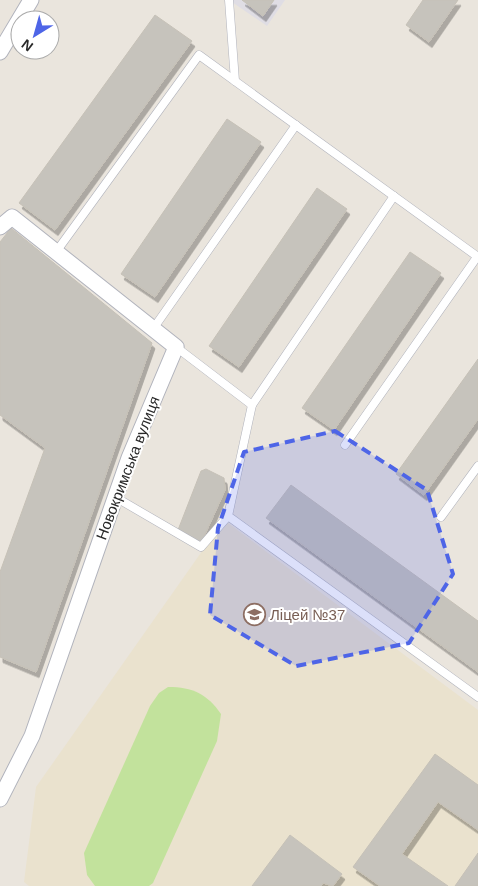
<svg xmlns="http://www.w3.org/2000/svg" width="478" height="886" font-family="Helvetica,sans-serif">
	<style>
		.industrial { fill: #dfdde4 }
		.education { fill: #eae2ce }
		.pitch { fill: #c2e29c }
		.building { fill: #c6c3bc; stroke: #c6c1b7; filter: url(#shadow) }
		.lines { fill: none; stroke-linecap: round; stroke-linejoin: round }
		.service-casing { stroke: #b1b3bc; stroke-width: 9 }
		.minor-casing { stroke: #b1b3bc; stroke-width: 17 }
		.service { stroke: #fff; stroke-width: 8 }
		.minor { stroke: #fff; stroke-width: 15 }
		.marked { fill: #4e65e7; fill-opacity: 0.2; stroke: #4e65e7; stroke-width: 4; stroke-dasharray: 10 6; stroke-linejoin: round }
		.labels { text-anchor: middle; stroke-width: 4; stroke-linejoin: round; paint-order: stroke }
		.street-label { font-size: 15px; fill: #2a2a2a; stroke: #fff }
		.education-label { font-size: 15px; fill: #785e54; stroke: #fff; text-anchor: start }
	</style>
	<defs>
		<filter id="shadow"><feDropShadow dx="3" dy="5.5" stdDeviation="0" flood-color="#0004"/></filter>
	</defs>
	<rect width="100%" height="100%" fill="#eae5dd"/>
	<path class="industrial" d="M229,0h56l-18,26z"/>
	<path class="education" d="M224,520l254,190v176h-449l-5,-4 12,-95z"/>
	<path class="pitch" d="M168,687c25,0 39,7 53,27l-4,27 -64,142 -4,3h-54l-8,-11 -3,-22 66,-147 9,-13z"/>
	<g class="building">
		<path d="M242,0h32l-11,16z"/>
		<path d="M423,0h35l-29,42 -23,-17z"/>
		<path d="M155,15l37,26 -137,189 -36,-27z"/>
		<path d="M227,119l34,23 -106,155 -34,-23z"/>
		<path d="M317,188l30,21 -108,158 -30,-21z"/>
		<path d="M11,228l141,115 -116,329 -36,-15v-85l45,-124 -45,-33v-173z"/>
		<path d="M410,252l31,21 -107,157 -32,-22z"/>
		<path d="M478,359v60l-54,76 -28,-21z"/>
		<path d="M206,469l18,9 1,12 -24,53 -23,-13 23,-59z"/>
		<path d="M291,485l187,136v51l-212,-154z"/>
		<path d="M435,754l43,31v45l-40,-28 -36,52 46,32h-68l-27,-19z"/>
		<path d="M290,835l52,39 -9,12 -10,-3 -2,3h-69z"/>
		<path d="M478,853v33h-23z"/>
	</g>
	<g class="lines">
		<defs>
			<g id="service">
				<path d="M229,0l6,81"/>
				<path d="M56,252l143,-197 279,202"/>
				<path d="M153,329l143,-204"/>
				<path d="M176,347l76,58 142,-209"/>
				<path d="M252,405l-24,111 250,181"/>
				<path d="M345,445l132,-188"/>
				<path d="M115,497l86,50 27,-31"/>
				<path d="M441,517l37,-51"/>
			</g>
			<g id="minor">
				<path d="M0,52l31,-52"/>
				<path d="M0,227l12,-10 164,130 -47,111 -97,278 -32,63"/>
			</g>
		</defs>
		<use href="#service" class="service-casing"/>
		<use href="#minor" class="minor-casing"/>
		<use href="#service" class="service"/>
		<use href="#minor" class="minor"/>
	</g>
	<path class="marked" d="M335,431l92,59 26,84 -44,69 -113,23 -86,-51 8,-87 26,-76z"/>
	<defs>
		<symbol id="school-ring" viewBox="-11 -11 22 22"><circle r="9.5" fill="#fff" stroke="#8d6e63" stroke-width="1.5"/><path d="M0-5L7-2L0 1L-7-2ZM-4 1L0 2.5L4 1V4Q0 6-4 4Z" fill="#8d6e63"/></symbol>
	</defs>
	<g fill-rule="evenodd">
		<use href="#school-ring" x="242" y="602" width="25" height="25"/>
	</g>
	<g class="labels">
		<g class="street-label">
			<text transform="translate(128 468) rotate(-69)" y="5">Новокримська вулиця</text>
		</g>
		<g class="education-label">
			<text x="270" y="620">Ліцей №37</text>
		</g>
	</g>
	<g transform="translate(35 35) rotate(217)"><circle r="24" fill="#ffffff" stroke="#aaaaaa"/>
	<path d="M0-4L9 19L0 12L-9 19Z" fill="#4e65e7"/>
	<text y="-8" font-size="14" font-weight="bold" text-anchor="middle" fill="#2a2a2a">N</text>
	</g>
</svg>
